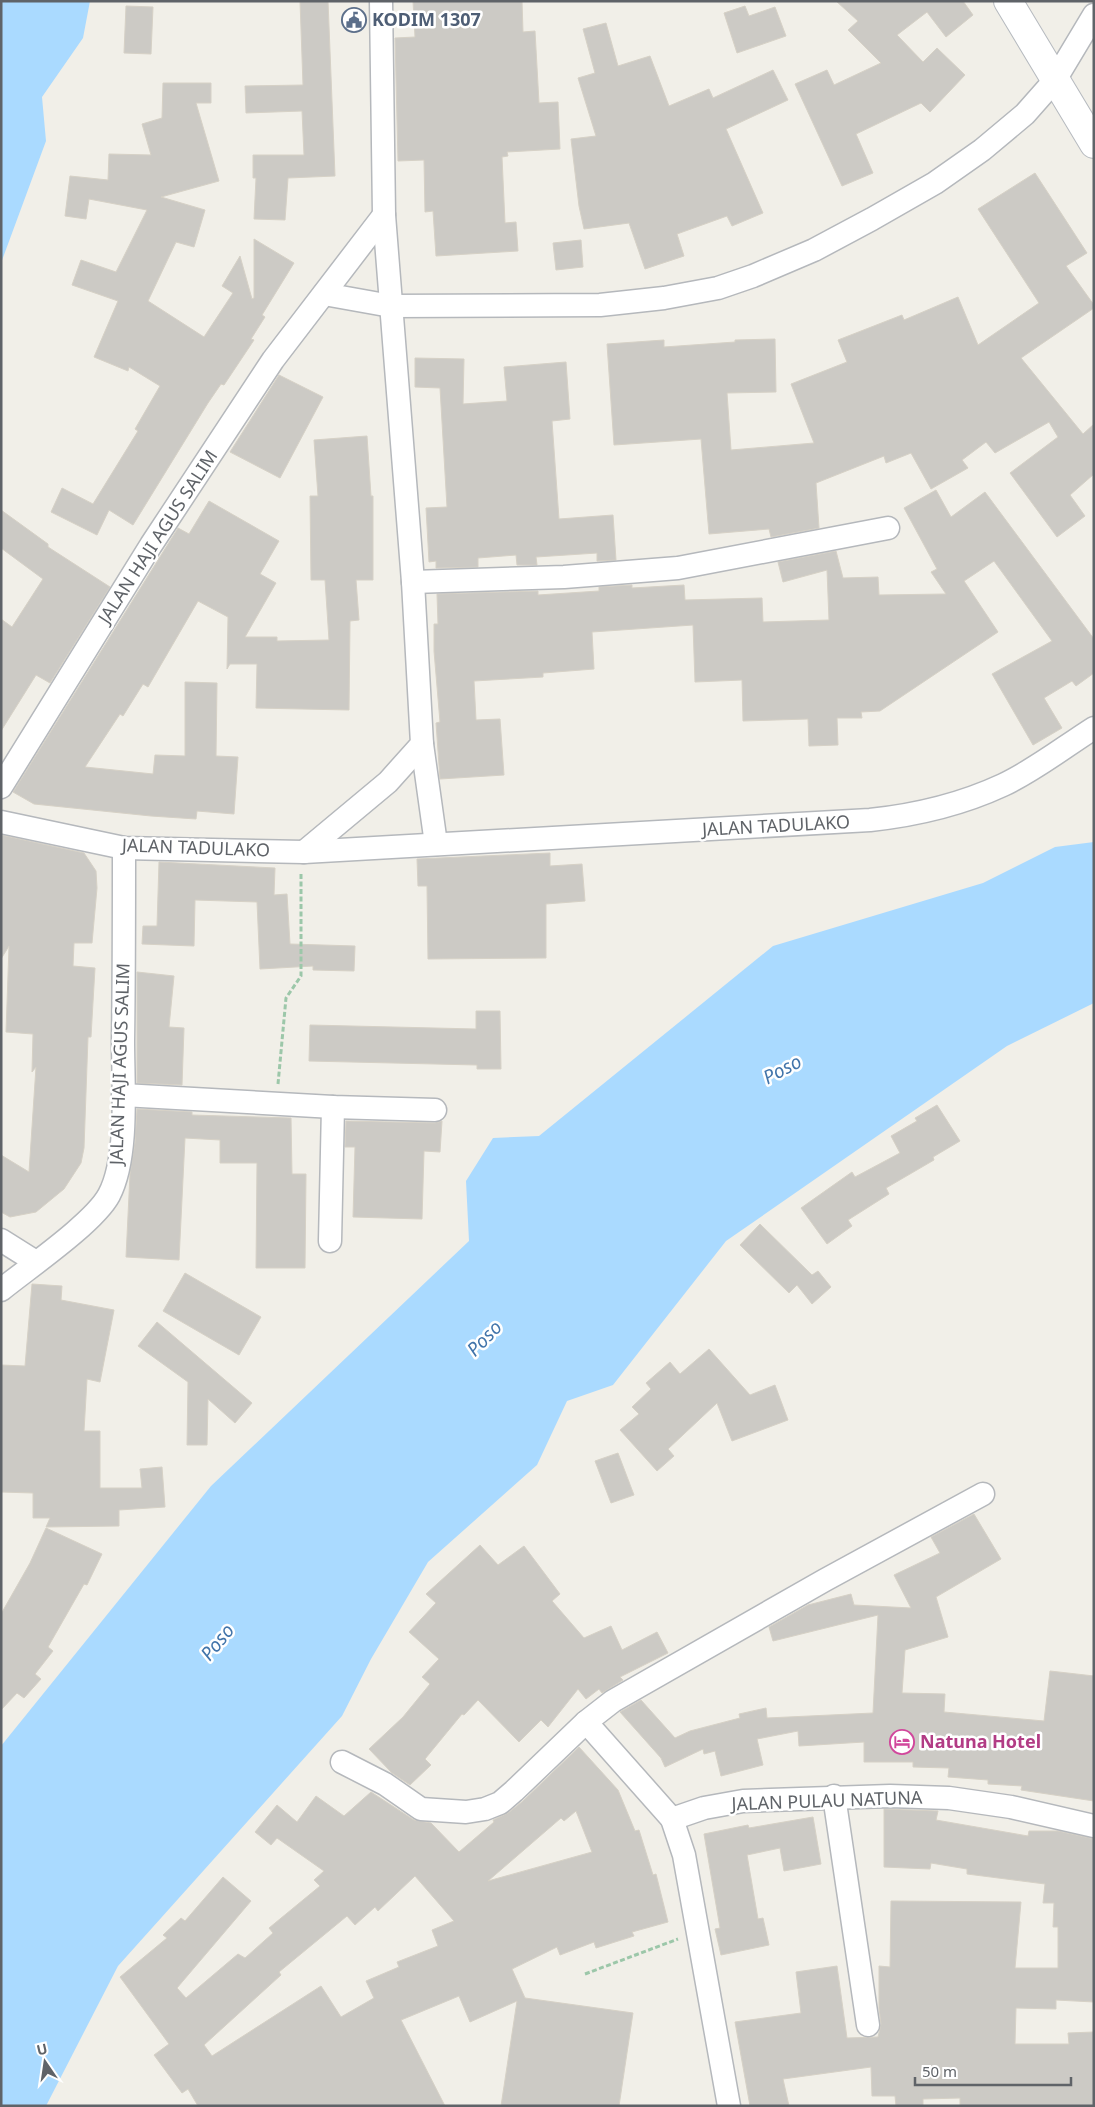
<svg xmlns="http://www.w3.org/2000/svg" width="1095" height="2107" font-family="'Noto Sans',sans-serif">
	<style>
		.water { fill: #aadaff }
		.building { fill: #cccac5; stroke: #d6d1c6; fill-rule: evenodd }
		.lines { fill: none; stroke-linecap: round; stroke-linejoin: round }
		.street-casing { stroke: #b5b8bc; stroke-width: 25 }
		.secondary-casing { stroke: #b6babf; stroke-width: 30 }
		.path { stroke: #9cc7a9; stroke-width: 3; stroke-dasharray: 5 2.5; stroke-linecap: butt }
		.street { stroke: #fff; stroke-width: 22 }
		.secondary { stroke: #fff; stroke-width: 28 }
		.labels { text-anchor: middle; stroke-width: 5; stroke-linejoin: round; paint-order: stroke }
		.service-label { font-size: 18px; font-weight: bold; fill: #4e5e75; stroke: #fff; text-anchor: start }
		.street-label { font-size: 18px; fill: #5f6368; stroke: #fff }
		.hotel-label { font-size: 18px; font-weight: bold; fill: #b23c85; stroke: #fff; text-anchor: start }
		.water-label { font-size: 19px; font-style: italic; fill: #4174aa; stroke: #fff }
	</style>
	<rect width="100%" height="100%" fill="#f1efe8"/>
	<g class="water">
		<path d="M1,1h89l-7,37 -41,59 4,44 -45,122z"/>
		<path d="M1094,842v161l-87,43 -281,195 -113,144 -46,16 -30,64 -109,97 -57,97 -29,57 -224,250 -72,140h-45v-360l210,-260 258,-245 -3,-60 27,-43 46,-2 234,-190 210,-63 72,-36z"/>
	</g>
	<g class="building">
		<path d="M300,1h28l7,175 -47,2 -3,42 -31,-1 2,-41h-3v-23h51l-2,-44 -56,2 -1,-27 58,-1z"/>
		<path d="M413,1h109l1,31 12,-1 4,72 19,-1 2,47 -53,3 1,4 -6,1 3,66 11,-1 2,29 -82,5 -3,-45 -8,1 -1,-52 -26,1 -3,-123 20,-1z"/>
		<path d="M836,1h127l10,14 -27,22 -19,-25 -30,23 26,27 14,-14 28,27 -35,37 -9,-9 -65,31 17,39 -31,13 -47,-102 32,-14 7,15 47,-22 -33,-33 10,-9z"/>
		<path d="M126,6l27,1 -2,47 -27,-1z"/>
		<path d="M745,6l4,10 26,-9 11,29 -49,17 -13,-40z"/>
		<path d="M606,23l12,43 32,-10 19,50 40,-17 4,9 60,-28 15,30 -62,29 37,84 -31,13 -5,-10 -50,18 7,22 -39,13 -16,-46 -45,6 -5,-23 -8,-67 25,-3 -18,-58 17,-5 -12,-44z"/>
		<path d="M163,83h48v20h-15l23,78 -58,16 44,13 -11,37 -18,-5 -28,59 56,36 29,-44 -11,-7 18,-30 12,43 2,-1v-59l40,24 -32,52 3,2 -14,22 3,1 -30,45 -3,-1 -13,19 -75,122 -24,-15 -12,25 -46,-23 11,-24 31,16 45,-73 -3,-2 25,-43 -31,-19 -1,4 -34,-14 24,-56 -46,-16 9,-25 35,12 31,-62 -58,-11 -3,20 -21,-3 5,-40 38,4 1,-26 42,1 -9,-31 20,-6z"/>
		<path d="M1035,173l52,80 -21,13 28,39v3l-73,50 62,76 11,-10v50l-24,21 15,21 -28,21 -47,-64 48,-36 -9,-15 -54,31 -9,-11 -24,18 6,8 -37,21 -20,-36 -25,10 -2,-7 -68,27 3,45 -48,9 -2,-8 -60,5 -8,-95 -87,6 -7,-101 57,-4v7l71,-5v-2l40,-1 1,53 -49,1 4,57 83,-7 -23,-59 56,-22 -9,-22 64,-25 2,5 54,-23 20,48 61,-42 -61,-94z"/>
		<path d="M581,240l2,27 -27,3 -3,-27z"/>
		<path d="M415,358l49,1 -1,45 44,-3 -3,-34 62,-5 4,57 -18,2 7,98 54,-4 3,45 -19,1v-8l-61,4 1,8h-20l-1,-10 -38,3v9l-42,1v-7l-7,1 -3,-54 21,-1 -7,-119 -25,-1z"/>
		<path d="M279,375l44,22 -43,81 -50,-26z"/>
		<path d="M367,436l4,60h2v84h-17l3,40 -9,1 -1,89 -93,-2 1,-44h-27l-3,5 1,-52 -30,-16 -50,86 -5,-3 -20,32 -3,-2 -35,53 68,7 2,-19 30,1v-74l32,1 -1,73 22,1 -4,57 -37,-3 -1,8 -45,-3 -117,-12 -21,-12 165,-264 11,6 20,-33 70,40 -19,33 16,9 -31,54h32v4l52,-1 -4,-60h-14l-1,-84h8l-4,-56z"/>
		<path d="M936,490l15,27 34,-25 109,147v34l-18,13 -4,-5 -28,17 18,30 -29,17 -41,-71 60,-33 -58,-80 -30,20 34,51 -118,79 -19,1 1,6h-25l1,27 -29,1 -1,-27 -65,2 -1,-41 -47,2 -2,-57 -101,7 2,37 -51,4v4l-69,4 2,39 24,-1 4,56 -64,4 -4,-56 4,-1 -6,-71v-27h4l-1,-30 101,-3v4l61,-4v-4l33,-2v3l52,-3 1,15 77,-2 1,24 66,-2 -2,-50 -44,12 -5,-20 58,-11 7,27 35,-1 1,18 67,-1 -15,-22 6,-3 -33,-61z"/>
		<path d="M1,510l47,34v3l62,40 -60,96 -14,-8 -35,56v-112l11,8 31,-48 -42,-31z"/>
		<path d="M1,835l83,18 12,18 1,17 -5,55h-18l-1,23 22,2 -4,69h-3l-4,111 -3,15 -17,26 -28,23 -26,5 -9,-5v-57l28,17 7,-105 -4,5 1,-38 -27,-2 3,-86 -8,13z"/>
		<path d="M550,853v13l32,-2 3,37 -39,3v54l-118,1 -1,-73h-9l-1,-27z"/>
		<path d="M159,862l116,6 -1,27 13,-1 3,50 65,2 -1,25 -41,-1v-4l-53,3 -3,-67 -62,-2 -1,46 -52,-2 1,-18h14z"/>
		<path d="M137,972l37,4 -5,51 15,1 -2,57 -45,-2z"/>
		<path d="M476,1011h24l1,58h-24v-4l-168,-4 1,-36 166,4z"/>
		<path d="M937,1105l23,36 -27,16 1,3 -48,28 3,6 -41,26 4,6 -25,18 -26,-36 51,-36 3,5 45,-24 -9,-17 26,-15 -2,-3z"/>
		<path d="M137,1109l55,3v3l99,3 1,56h14l-1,94h-49l1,-105h-37v-23l-35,-2 -6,122 -53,-3 4,-83 5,-31z"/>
		<path d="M346,1121l89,2 7,-2 -2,31 -16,-1 -2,68 -69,-2 2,-70h-10z"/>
		<path d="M760,1224l52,51 6,-4 13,16 -19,17 -15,-19 -8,8 -49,-48z"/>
		<path d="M185,1273l76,44 -22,38 -76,-44z"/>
		<path d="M32,1284l30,2 -1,14 53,10 -14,72 -13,-3 -3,52h16v57h42l-2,-19 22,-2 3,40 -46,3v16l-73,1 4,-9h-17v-25l-32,-1v-127l24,1z"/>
		<path d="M157,1322l95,81 -17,20 -27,-24 -1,46h-20l1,-63 -50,-36z"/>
		<path d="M709,1349l41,46 25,-10 13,35 -56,21 -15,-38 -49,46 6,7 -17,15 -37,-41 19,-16 -7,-7 19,-18 -5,-6 24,-21 10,12z"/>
		<path d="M618,1453l16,42 -23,8 -16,-42z"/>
		<path d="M974,1514l27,45 -65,38 12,40 -43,13 -3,43 43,1 -1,18 100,9 6,-50 44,5v125l-73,-11 1,-4 -34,-2v-4l-40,-3 1,-9 -36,-1v-5h-49v-20l-65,4 -1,-15 -41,8 6,26 -42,11 -6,-25 -11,3 -1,-5 -38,18 -4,-9 -41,-46 21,-12 34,38 15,-7 50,-13 -1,-4 27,-6 1,10 106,-5 5,-98 -105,26 -4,-14 39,-22 43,-11 3,11 57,3 -17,-33 46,-22 -9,-16z"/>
		<path d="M46,1528l56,26 -15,31 -3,-1 -36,63 5,4 -18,23 6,5 -17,19 -7,-5 -16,17v-96l29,-51z"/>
		<path d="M480,1545l18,20 26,-19 36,48 -8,7 32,37 27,-12 11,24 35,-18 11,21 -48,24 3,3 -21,13 -3,-4 -13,10 -8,-10 -30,38 -7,-7 -22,22 -41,-42 -14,15 -2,-1 -37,45 6,6 -21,20 -18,-12 -23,-24 34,-32 27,-33 -8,-7 17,-18 -30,-27 27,-29 -10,-9z"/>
		<path d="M579,1747l39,43 17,41 4,-1 14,45 3,-1 12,48 -36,10 2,4 -38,12 -2,-6 -34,13 -3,-8 -45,22 13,29 108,15 -14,93h-118l16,-105 -47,21 -11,-26 -58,24 44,86h-247l-10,-17 -6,4 -28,-38 15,-11 -49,-67 47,-39 -4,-3 18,-17 4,3 38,-44 28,24 -74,87 9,10 52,-44 7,4 28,-25 -4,-5 51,-42 -6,-6 10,-9 -47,-33 -6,7 -16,-13 22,-27 20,17 19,-26 28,20 27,-24 43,28 17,3 28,29 35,-30 -1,-2 15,-7 15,-12zM576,1811l16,41 -104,29 73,-63 3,3zM415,1876l39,45 -22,9 6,16 -41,16 2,5 -33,14 8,17 -33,19 -20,-31 -109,70 -8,-11 77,-70 -2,-3 68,-56 8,9 20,-18 3,4z"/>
		<path d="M884,1809l54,2 -2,9 92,16 1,-5h29l36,8v163l-38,-2v9l-40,-1 -1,36h54l-1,-11 26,-1v74h-134v-8l-37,1v7h-27l-1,-10h-23l-1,-29 -88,12 6,27h-39l-15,-84 66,-9 -5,-41 41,-6 10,72 31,-1 3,-13 -2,-16v-42l11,1 1,-66 130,1 -6,66h43v-41h-5l1,-24h-11l2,-19 -78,-10v-5l-36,-6 -1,6 -46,-2z"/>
		<path d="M813,1817l8,47 -37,7 -4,-23 -33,7 11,64 5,-1 6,27 -48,10 -6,-26 5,-1 -16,-94 44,-9 1,3z"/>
	</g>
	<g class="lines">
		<defs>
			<g id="street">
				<path d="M324,294l67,12 209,-1 64,-7 54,-10 35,-12 61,-26 58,-31 63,-36 47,-33 43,-36 30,-34 39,-65"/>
				<path d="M413,582l151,-5 114,-9 210,-40"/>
				<path d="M422,744l14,100"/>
				<path d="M1,787l150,-242 122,-185 111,-145"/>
				<path d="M1,822l123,26 180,4 566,-32c47,-5 90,-15 133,-35 32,-15 61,-38 91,-57"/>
				<path d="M304,852l84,-70 34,-38 -9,-162 -29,-367 -3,-214"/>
				<path d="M123,1095l210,12 102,3"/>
				<path d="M1,1240l35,22"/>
				<path d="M330,1241l3,-134"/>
				<path d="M1,1290c27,-22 93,-67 108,-95 20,-38 14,-110 14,-154 1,-64 1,-129 1,-193"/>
				<path d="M586,1722l86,97"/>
				<path d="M342,1762l43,22 36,25 45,3 19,-3 15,-6 14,-12 72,-69 27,-21 212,-121 158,-86"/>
				<path d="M834,1796l34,229"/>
				<path d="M729,2106l-45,-251 -12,-36 32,-11 39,-7 147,-5 59,2 62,9 83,19"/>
			</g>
			<path id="secondary" d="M1008,1l86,143"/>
		</defs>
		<use href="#street" class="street-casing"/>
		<use href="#secondary" class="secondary-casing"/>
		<g class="path">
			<path d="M278,1084l8,-86 15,-22v-103"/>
			<path d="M585,1974l93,-35"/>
		</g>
		<use href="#street" class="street"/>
		<use href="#secondary" class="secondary"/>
	</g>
	<defs>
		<symbol id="civic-ring" viewBox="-11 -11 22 22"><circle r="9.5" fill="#fff" stroke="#5c6f8a" stroke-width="1.5"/><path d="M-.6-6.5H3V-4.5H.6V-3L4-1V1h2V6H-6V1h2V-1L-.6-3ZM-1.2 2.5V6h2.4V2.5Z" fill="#5c6f8a"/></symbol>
		<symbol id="hotel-ring" viewBox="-11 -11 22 22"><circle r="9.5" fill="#fff" stroke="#d1479c" stroke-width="1.5"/><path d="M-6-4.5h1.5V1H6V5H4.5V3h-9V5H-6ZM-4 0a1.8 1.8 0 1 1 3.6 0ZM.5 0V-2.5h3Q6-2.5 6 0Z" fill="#d1479c"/></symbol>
	</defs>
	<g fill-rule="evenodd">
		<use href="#civic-ring" x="340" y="6" width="28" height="28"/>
		<use href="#hotel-ring" x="888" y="1728" width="28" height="28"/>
	</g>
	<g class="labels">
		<g class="service-label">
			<text x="372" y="26">KODIM 1307</text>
		</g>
		<g class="street-label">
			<text transform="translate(158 537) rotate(-57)" y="6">JALAN HAJI AGUS SALIM</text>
			<text transform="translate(776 826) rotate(-3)" y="6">JALAN TADULAKO</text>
			<text transform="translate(196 848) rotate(2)" y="6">JALAN TADULAKO</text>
			<text transform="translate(120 1064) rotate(-88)" y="6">JALAN HAJI AGUS SALIM</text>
			<text transform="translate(827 1801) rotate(-2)" y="6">JALAN PULAU NATUNA</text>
		</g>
		<g class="hotel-label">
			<text x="920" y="1748">Natuna Hotel</text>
		</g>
		<g class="water-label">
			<text transform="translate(782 1069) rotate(-28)" y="7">Poso</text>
			<text transform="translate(484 1338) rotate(-46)" y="7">Poso</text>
			<text transform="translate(217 1642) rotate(-51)" y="7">Poso</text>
		</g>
	</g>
	<rect width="1095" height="2107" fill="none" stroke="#5f6368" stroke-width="5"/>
	<g transform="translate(45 2062) rotate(347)" stroke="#ffffff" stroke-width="4" paint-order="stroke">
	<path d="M0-4L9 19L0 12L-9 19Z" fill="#5f6368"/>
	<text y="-8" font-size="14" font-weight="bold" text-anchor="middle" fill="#5f6368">U</text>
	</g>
	<path d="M915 2077v8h156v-8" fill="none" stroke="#5f6368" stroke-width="2.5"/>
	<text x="922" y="2077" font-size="15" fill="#5f6368" stroke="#ffffff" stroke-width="4" paint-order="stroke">50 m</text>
</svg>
